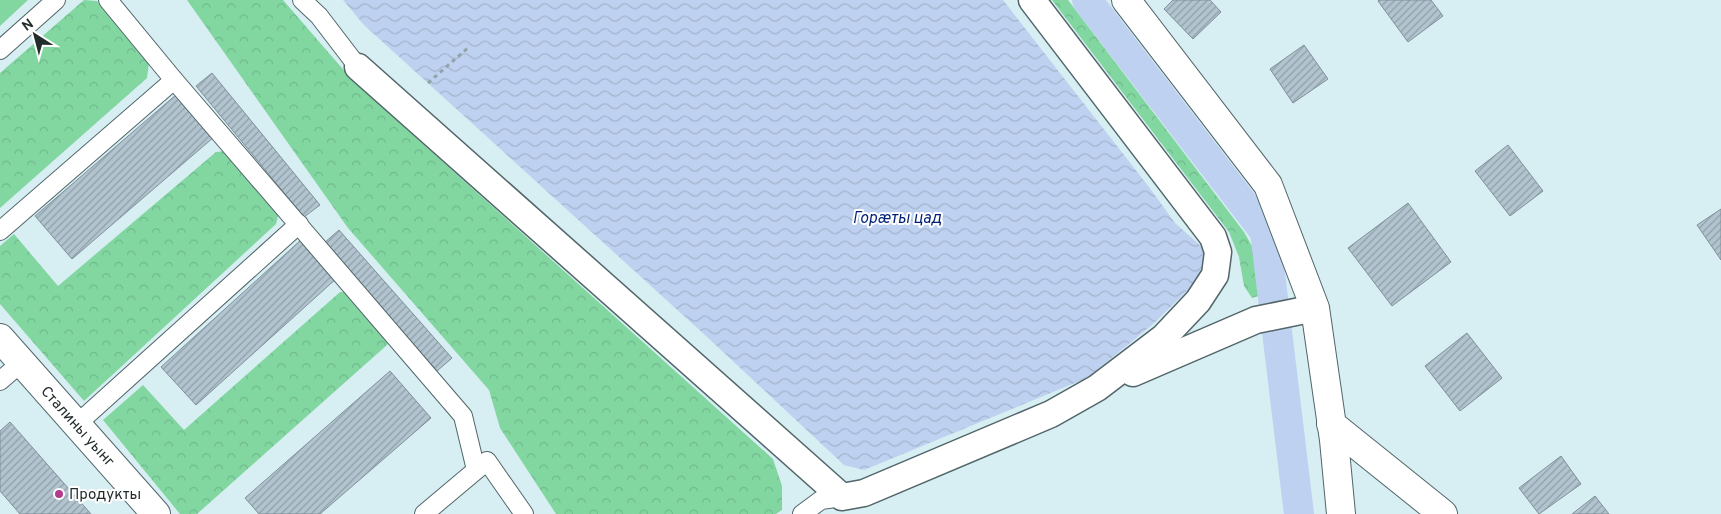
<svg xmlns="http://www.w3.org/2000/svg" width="1721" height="514" font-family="Overpass,sans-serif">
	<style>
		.green { fill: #82d7a1 }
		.park { fill: url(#park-crowns) }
		.water { fill: url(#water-waves) }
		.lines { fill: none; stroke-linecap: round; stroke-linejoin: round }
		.canal { stroke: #bfd1f0; stroke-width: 30 }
		.building { fill: url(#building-hatch); stroke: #7f909a }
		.service-casing { stroke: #52666a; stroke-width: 20 }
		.pedestrian-casing { stroke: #52666a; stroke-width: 29 }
		.minor-casing { stroke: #52666a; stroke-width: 30 }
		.tertiary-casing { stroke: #52666a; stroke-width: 30 }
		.path { stroke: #92a4a7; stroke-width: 3; stroke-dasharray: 4 4; stroke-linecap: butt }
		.service { stroke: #fff; stroke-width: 18 }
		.pedestrian { stroke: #fff; stroke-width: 26 }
		.minor { stroke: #fff; stroke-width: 28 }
		.tertiary { stroke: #fff; stroke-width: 28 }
		.poi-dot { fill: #b33a8d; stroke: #fff; stroke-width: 2 }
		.labels { text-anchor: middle; stroke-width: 4; stroke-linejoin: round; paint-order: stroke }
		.street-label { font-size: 15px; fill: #232c2d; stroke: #fff }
		.poi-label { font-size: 15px; fill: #232c2d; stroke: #fff; text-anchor: start }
		.water-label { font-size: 16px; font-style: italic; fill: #002276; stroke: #fff }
	</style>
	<defs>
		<pattern id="park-crowns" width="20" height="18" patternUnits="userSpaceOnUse" patternTransform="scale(1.25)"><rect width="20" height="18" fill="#82d7a1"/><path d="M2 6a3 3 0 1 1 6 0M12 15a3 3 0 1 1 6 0" fill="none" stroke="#70b98b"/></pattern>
		<pattern id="water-waves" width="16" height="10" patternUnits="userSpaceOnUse" patternTransform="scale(1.25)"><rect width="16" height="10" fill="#bfd1f0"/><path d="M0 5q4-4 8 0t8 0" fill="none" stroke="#a4b4ce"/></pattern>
		<pattern id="building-hatch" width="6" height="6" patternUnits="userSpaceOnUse" patternTransform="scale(1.25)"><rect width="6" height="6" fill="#b2c4cf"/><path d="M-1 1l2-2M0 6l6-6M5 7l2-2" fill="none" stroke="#909fa8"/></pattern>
	</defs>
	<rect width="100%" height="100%" fill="#d7eef2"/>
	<path class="green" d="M0,0h28l-28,26z"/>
	<g class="park">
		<path d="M84,0l13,1 52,62 -2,15 -147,130v-135z"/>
		<path d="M187,0h96l71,82 419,377 9,27v24l-6,4h-220l-56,-86 -11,-38 -141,-162z"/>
		<path d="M1052,0h16l176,232 13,23 5,40 -10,3 -8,-12 -5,-29 -10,-25z"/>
		<path d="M227,151l52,61 -3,12 -192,177 -84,-97v-58l14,-12 44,52 158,-134z"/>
		<path d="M340,292h11l38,43 -2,10 -190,169h-17l-77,-94 40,-35 41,45z"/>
	</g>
	<path class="water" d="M343,0h660l146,187 26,36 27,24 4,18 -14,21 -40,39 -65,53 -223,92 -20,-5 -138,-129 -342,-311z"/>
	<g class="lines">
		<path class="canal" d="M1087,0l178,232 34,282"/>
	</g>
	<g class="building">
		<path d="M1173,0h37l11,12 -28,27 -29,-30z"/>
		<path d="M1379,0h52l12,16 -35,26 -30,-41z"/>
		<path d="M1304,45l24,34 -35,24 -23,-34z"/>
		<path d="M212,73l108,132 -16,12 -108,-131z"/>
		<path d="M177,94l37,43 -142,122 -37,-43z"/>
		<path d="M1508,145l35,46 -33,25 -35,-45z"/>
		<path d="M1408,203l43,59 -59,44 -44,-58z"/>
		<path d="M1721,209v51l-24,-35z"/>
		<path d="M339,230l113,128 -15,13 -113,-128z"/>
		<path d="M302,239l35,39 -141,127 -35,-38z"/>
		<path d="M1467,333l35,45 -42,33 -35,-45z"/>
		<path d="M390,371l41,47 -111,96h-61l-14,-16z"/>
		<path d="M10,422l81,92h-71l-20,-23v-60z"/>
		<path d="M1561,456l20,28 -42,30 -20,-26z"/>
		<path d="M1595,496l14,18h-37z"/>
	</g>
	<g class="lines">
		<defs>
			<g id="service">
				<path d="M108,0l66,80 289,336 13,54"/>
				<path d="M302,0l17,16 39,51"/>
				<path d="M0,50l56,-50"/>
				<path d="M0,231l174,-151"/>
				<path d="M0,381l22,-19"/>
				<path d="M77,424l222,-200"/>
				<path d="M424,514l63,-53 37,53"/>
				<path d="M802,514l19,-14 21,-3"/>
			</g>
			<g id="pedestrian">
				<path d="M358,67l484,430 22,-4 187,-79 46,-26 67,-51 34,-36 17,-26 3,-23 -5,-15 -181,-237"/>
				<path d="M1133,373l123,-53 59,-12"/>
			</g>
			<g id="minor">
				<path d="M1126,0l142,185 47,123 19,132 7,74"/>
				<path d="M1331,424l112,90"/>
			</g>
			<path id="tertiary" d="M0,338l156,176"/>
		</defs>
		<use href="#service" class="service-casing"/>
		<use href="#pedestrian" class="pedestrian-casing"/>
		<use href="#minor" class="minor-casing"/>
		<use href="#tertiary" class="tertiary-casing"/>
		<path class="path" d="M428,83l42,-37"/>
		<use href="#service" class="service"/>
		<use href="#pedestrian" class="pedestrian"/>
		<use href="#minor" class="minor"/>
		<use href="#tertiary" class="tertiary"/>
	</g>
	<circle class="poi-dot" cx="59" cy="494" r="5"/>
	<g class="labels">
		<g class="street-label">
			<text transform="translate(78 426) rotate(48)" y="5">Сталины уынг</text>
		</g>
		<g class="poi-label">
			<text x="69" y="499">Продукты</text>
		</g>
		<g class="water-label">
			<text x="897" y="223">Горӕты цад</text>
		</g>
	</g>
	<g transform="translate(35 35) rotate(324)" stroke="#ffffff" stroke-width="4" paint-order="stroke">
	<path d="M0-4L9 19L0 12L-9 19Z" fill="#232c2d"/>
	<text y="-8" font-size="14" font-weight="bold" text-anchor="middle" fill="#232c2d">N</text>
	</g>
</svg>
